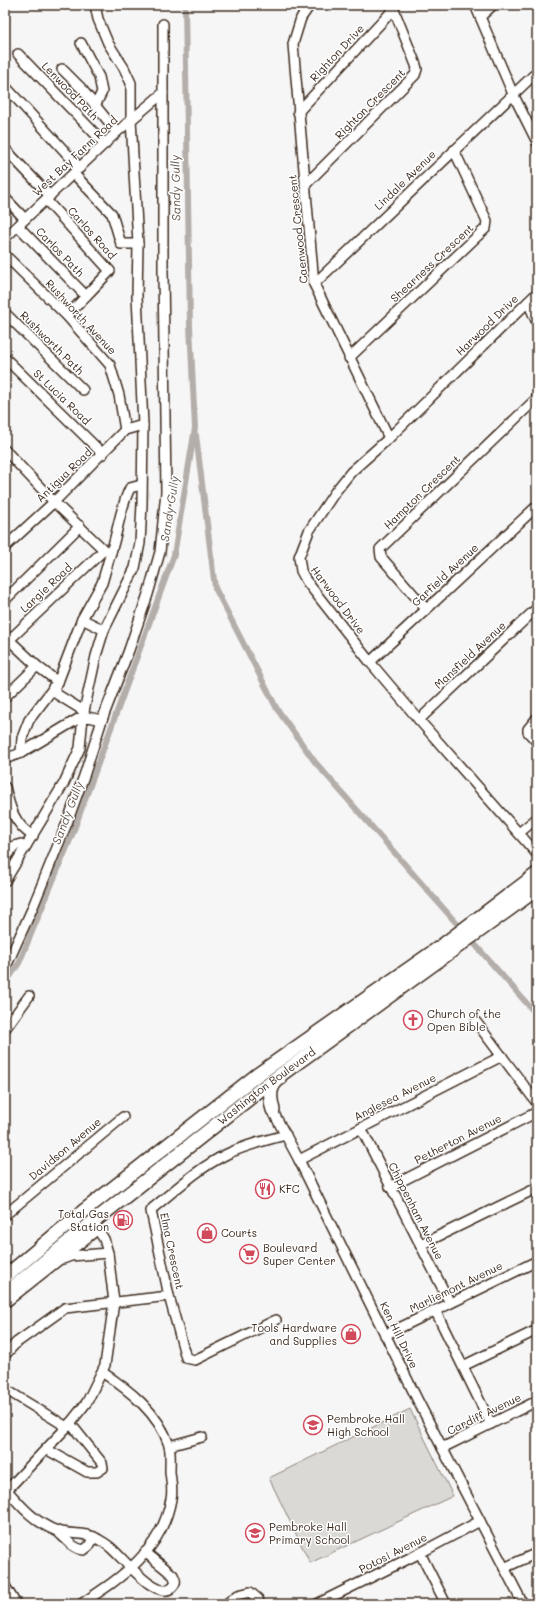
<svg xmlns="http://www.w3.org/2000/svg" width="542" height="1609" font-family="Mali,sans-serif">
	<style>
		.green { fill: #dbd9d6; stroke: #8b827a }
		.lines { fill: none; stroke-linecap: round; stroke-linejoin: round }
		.canal { stroke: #b4aeaa; stroke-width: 6 }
		.minor-casing { stroke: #3b2a1e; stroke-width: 12 }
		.highway-casing { stroke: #3b2a1e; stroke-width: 16 }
		.minor { stroke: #fff; stroke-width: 9 }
		.highway { stroke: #fff; stroke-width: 13 }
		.labels { text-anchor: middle; stroke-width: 3; stroke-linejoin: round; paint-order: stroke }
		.street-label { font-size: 11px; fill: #3b2a1e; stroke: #fff }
		.poi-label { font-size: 11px; fill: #3b2a1e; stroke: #fff; text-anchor: start }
		.water-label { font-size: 12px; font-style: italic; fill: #65584f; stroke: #fff }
	</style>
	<rect width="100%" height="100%" fill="#f7f6f6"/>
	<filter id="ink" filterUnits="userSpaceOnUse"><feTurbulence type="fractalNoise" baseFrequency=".025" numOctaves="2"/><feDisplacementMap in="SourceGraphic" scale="8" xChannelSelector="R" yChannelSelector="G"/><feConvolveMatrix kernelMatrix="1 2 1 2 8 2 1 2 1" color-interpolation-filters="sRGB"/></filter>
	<g filter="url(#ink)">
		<path class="green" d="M410,1409l43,87 -143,67 -41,-85z"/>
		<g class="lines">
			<g class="canal">
				<path d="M196,435l19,153 62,121 38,53 222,253"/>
				<path d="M5,984l14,-21 53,-128 102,-280 21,-127 -5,-102 -5,-321"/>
			</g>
			<defs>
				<g id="minor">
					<path d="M310,5l-9,13 -8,26 21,240 75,154"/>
					<path d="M475,5l38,89 24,48"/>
					<path d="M480,17l13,-12"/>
					<path d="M81,43l18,34 3,15 -7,14"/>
					<path d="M18,54l87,90"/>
					<path d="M62,69l19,19 36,44"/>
					<path d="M5,86l75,82"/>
					<path d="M298,112l95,-102"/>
					<path d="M5,149l45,47"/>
					<path d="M74,174l38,40 9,30h17"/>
					<path d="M305,185l110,-110 2,-6 -1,-4 -24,-60"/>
					<path d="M5,198l20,21"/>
					<path d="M46,200l64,71 -43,45"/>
					<path d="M18,226l68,70"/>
					<path d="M5,238l112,-106 46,-39"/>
					<path d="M5,255l62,61 43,49 9,30 6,35"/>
					<path d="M314,284l223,-212"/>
					<path d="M537,293l-148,145 -38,34 -16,20 -26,39 -10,26 2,14 6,11 63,80 49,58 118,134"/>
					<path d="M528,302l9,21"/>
					<path d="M5,313l78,77"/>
					<path d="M5,358l98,96"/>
					<path d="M349,358l137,-130 1,-7 -33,-71"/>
					<path d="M5,450l49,52 50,48 7,2 -9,31 -20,36 -24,63 -29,38 -7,18 -1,15"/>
					<path d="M5,547l49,-45 71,-72 18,-5"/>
					<path d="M111,552c7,-21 9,-44 19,-64l11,-3"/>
					<path d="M5,600l75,-74"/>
					<path d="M426,609l-45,-52 -1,-8 157,-151"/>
					<path d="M82,619l22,11"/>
					<path d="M5,636l32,30 -32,31"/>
					<path d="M5,644l99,-94"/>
					<path d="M370,662l167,-156"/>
					<path d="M37,666l21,16"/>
					<path d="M53,687l5,8 26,16"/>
					<path d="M537,718l-9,11v3l9,10"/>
					<path d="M419,720l118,-112"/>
					<path d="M5,759l16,-6 62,-37 13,-60 8,-26 31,-62 5,-25 2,-39 1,-79 -6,-129 1,-52 -7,-125v-36l-7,-15 -16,-25 -10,-24 -3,-14"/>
					<path d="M5,787c5,21 9,37 28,49"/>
					<path d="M519,833l18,-15"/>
					<path d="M5,858l9,-12 7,-2 5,2"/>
					<path d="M5,881l59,-98 16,-35 3,-32 19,4"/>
					<path d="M5,969l27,-60 35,-86 18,-50 17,-53 27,-70 19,-56 12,-42 6,-60 -3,-221v-247"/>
					<path d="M476,1022l61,81"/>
					<path d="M5,1029l24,-33"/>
					<path d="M270,1106l29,54 120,243 104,201"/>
					<path d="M361,1128l89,175"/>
					<path d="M299,1160l203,-104"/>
					<path d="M390,1187l147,-75"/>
					<path d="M5,1215l118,-98"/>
					<path d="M420,1245l117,-57"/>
					<path d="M63,1259l8,-3 37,-3"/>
					<path d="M5,1303l93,-74"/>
					<path d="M435,1310l56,114"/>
					<path d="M276,1320l-81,40 -9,-2 -17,-62 -18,-85 2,-3c23,-19 47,-41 74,-54 19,-9 39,-14 59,-19"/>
					<path d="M385,1335l152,-74"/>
					<path d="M5,1355l11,-12 49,-35 104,-12"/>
					<path d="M463,1366l74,-36"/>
					<path d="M5,1389l62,38"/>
					<path d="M169,1446l33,-9"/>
					<path d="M442,1448l95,-47"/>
					<path d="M46,1449l41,23h10l6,-4 -1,-5 -32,-40"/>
					<path d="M5,1488c15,17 30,35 52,43 12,4 28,1 39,7 5,3 11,6 15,10 11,9 48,56 62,38 4,-4 2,-7 0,-11l-28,-23"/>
					<path d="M5,1492l62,-65 20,-25 18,-37 9,-63 -6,-49 -4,-14 -11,-17"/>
					<path d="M57,1531c8,7 16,18 27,19l5,-4 5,-9"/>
					<path d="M420,1553l26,51"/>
					<path d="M504,1568l33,-15"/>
					<path d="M5,1586l11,18"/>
					<path d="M81,1604c41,-27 81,-53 90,-105 2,-8 0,-19 -1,-27 0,-9 1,-19 -1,-27 -11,-33 -40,-55 -67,-73"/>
					<path d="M226,1604l12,-9 12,-3 8,7 2,5"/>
					<path d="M317,1604l103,-51 60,-32"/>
				</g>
				<g id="highway">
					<path d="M273,1110c-3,-12 -5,-23 6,-31"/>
					<path d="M5,1277l80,-67 172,-135 186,-130 94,-71"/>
					<path id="s1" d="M5,1294l88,-72 168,-133 276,-200"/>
				</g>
			</defs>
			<use href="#minor" class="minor-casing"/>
			<use href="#highway" class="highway-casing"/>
			<use href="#minor" class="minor"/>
			<use href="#highway" class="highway"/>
		</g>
	</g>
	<defs>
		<symbol id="church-ring" viewBox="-11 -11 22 22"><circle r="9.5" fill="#fff" stroke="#d1495b" stroke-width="1.5"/><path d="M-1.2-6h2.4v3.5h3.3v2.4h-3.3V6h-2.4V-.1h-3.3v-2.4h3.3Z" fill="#d1495b"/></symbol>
		<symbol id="restaurant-ring" viewBox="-11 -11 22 22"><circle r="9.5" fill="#fff" stroke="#d1495b" stroke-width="1.5"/><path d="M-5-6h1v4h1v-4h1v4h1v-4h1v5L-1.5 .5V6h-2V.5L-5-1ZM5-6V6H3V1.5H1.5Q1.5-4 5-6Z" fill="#d1495b"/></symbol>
		<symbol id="fuel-ring" viewBox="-11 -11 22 22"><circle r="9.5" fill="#fff" stroke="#d1495b" stroke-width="1.5"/><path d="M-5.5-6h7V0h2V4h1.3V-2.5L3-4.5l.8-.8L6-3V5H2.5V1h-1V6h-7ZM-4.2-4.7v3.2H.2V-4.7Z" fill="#d1495b"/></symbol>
		<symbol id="shop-ring" viewBox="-11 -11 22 22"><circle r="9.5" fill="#fff" stroke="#d1495b" stroke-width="1.5"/><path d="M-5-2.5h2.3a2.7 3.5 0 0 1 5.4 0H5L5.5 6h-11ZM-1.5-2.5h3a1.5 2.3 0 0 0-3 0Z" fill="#d1495b"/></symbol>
		<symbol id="supermarket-ring" viewBox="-11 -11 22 22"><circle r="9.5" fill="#fff" stroke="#d1495b" stroke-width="1.5"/><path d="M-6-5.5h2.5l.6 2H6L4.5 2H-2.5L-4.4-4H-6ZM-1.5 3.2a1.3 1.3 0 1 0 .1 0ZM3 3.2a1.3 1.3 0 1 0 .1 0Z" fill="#d1495b"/></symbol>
		<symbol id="school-ring" viewBox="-11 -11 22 22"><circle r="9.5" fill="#fff" stroke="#d1495b" stroke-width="1.5"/><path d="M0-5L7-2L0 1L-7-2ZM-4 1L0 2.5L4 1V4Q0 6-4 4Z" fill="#d1495b"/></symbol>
	</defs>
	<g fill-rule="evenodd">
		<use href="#church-ring" x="402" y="1009" width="22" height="22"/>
		<use href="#restaurant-ring" x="254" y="1178" width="22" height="22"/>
		<use href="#fuel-ring" x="112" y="1209" width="22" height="22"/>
		<use href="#shop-ring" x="196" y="1222" width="22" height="22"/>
		<use href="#supermarket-ring" x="238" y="1243" width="22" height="22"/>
		<use href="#shop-ring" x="340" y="1323" width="22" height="22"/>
		<use href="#school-ring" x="302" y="1414" width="22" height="22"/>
		<use href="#school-ring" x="244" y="1522" width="22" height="22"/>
	</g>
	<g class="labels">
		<g class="street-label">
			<text transform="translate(337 53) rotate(-47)" y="4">Righton Drive</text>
			<text transform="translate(70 91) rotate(46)" y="4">Lenwood Path</text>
			<text transform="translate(370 104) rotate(-45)" y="4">Righton Crescent</text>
			<text transform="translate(75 156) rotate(-43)" y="4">West Bay Farm Road</text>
			<text transform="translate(405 180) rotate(-44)" y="4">Lindale Avenue</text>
			<text transform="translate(298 229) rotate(-96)" y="4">Caenwood Crescent</text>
			<text transform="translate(92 233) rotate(48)" y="4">Carlos Road</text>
			<text transform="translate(60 252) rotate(46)" y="4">Carlos Path</text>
			<text transform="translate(432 263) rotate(-43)" y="4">Shearness Crescent</text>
			<text transform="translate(81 317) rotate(47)" y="4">Rushworth Avenue</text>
			<text transform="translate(487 325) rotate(-44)" y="4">Harwood Drive</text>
			<text transform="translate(52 343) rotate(45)" y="4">Rushworth Path</text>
			<text transform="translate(62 397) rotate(44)" y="4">St Lucia Road</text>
			<text transform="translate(64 475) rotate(-44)" y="4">Antigua Road</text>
			<text transform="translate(422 492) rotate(-44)" y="4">Hampton Crescent</text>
			<text transform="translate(445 575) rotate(-43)" y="4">Garfield Avenue</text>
			<text transform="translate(46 588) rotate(-43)" y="4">Largie Road</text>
			<text transform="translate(338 600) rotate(53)" y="4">Harwood Drive</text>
			<text transform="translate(470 655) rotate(-43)" y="4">Mansfield Avenue</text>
			<text dy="4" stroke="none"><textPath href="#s1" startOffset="334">Washington Boulevard</textPath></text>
			<text transform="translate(395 1097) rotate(-27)" y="4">Anglesea Avenue</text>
			<text transform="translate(458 1139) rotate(-27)" y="4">Petherton Avenue</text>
			<text transform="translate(65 1149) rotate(-40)" y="4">Davidson Avenue</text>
			<text transform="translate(416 1211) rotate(63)" y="4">Chippenham Avenue</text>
			<text transform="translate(172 1251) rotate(78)" y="4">Elma Crescent</text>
			<text transform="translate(456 1287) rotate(-26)" y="4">Marliemont Avenue</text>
			<text transform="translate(399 1335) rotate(64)" y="4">Ken Hill Drive</text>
			<text transform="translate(484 1414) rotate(-26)" y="4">Cardiff Avenue</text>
			<text transform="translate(393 1553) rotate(-27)" y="4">Potosi Avenue</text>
		</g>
		<g class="poi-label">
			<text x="427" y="1018">Church of the<tspan x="427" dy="13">Open Bible</tspan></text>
			<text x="279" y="1193">KFC</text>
			<text x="109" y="1218" text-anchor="end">Total Gas<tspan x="109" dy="13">Station</tspan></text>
			<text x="221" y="1237">Courts</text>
			<text x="263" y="1252">Boulevard<tspan x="263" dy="13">Super Center</tspan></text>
			<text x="337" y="1332" text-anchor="end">Tools Hardware<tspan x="337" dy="13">and Supplies</tspan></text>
			<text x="327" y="1423">Pembroke Hall<tspan x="327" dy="13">High School</tspan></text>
			<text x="269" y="1531">Pembroke Hall<tspan x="269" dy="13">Primary School</tspan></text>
		</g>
		<g class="water-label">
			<text transform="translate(176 188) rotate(-91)" y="4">Sandy Gully</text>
			<text transform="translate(170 509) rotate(-81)" y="4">Sandy Gully</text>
			<text transform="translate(68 813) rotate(-69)" y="4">Sandy Gully</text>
		</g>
	</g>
	<rect width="542" height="1609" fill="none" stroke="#fff" stroke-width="20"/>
	<rect x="10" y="10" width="522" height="1589" fill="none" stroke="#3b2a1e" stroke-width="1.5" filter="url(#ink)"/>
</svg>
